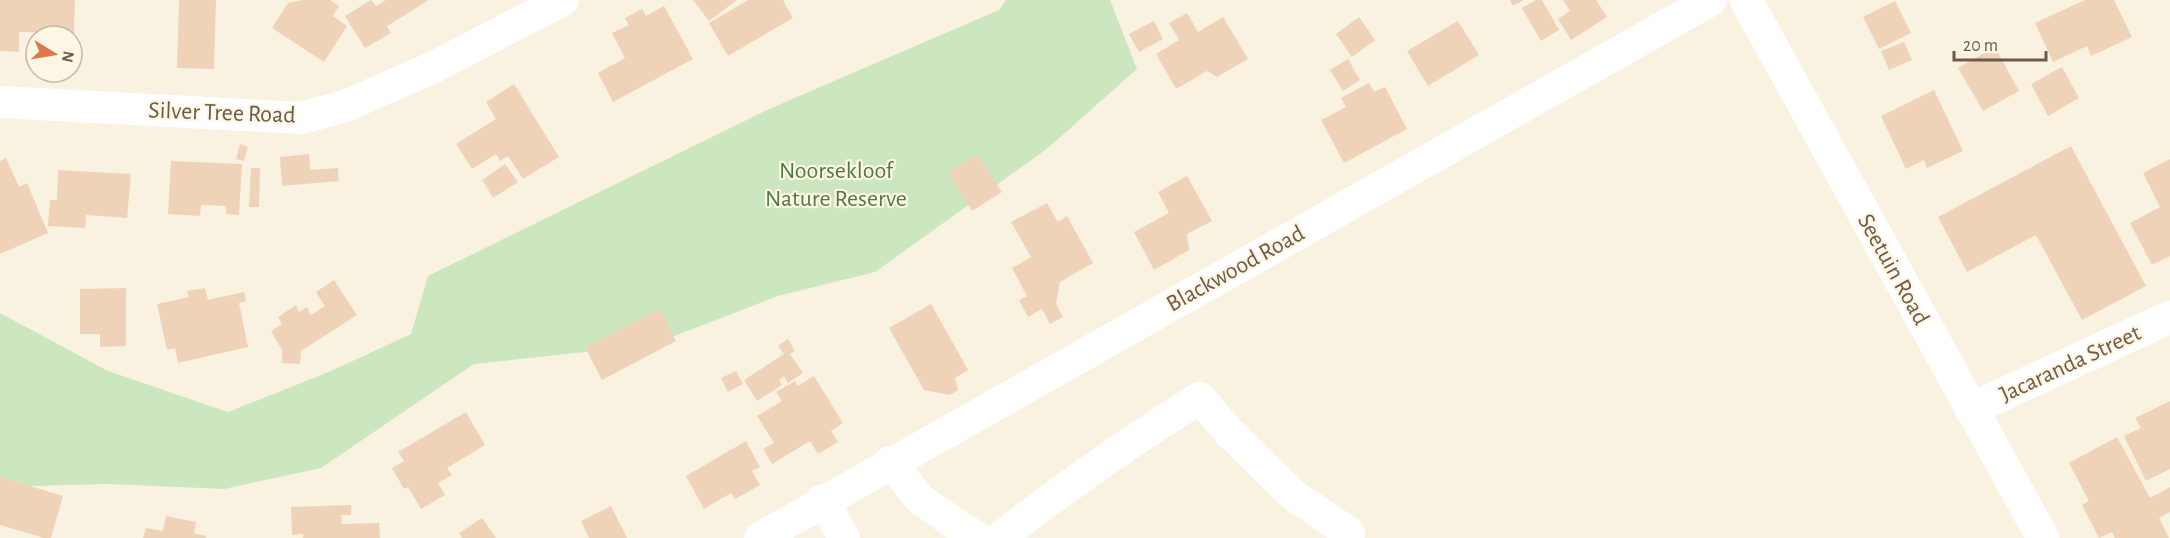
<svg xmlns="http://www.w3.org/2000/svg" width="2170" height="538" font-family="'Alegreya Sans',sans-serif">
	<style>
		.green { fill: #cce7c0 }
		.building { fill: #eed3b9 }
		.lines { fill: none; stroke-linecap: round; stroke-linejoin: round }
		.minor { stroke: #fff; stroke-width: 32 }
		.tertiary { stroke: #fff; stroke-width: 33 }
		.labels { text-anchor: middle; stroke-width: 4.5; stroke-linejoin: round; paint-order: stroke }
		.street-label { font-size: 24px; fill: #6f5a49; stroke: #fef6e5 }
		.park-label { font-size: 24px; fill: #507a44; stroke: #fef6e5 }
	</style>
	<rect width="100%" height="100%" fill="#faf2e0"/>
	<path class="green" d="M1006,0h104l27,69 -89,79 -173,124 -97,24 -127,49 -177,19 -153,104 -97,21 -117,-5 -107,3v-174l108,58 120,41 103,-41 80,-37 17,-58 341,-167 230,-99z"/>
	<g class="building">
		<path d="M0,0h75l-1,33 -55,-1v20l-19,-1z"/>
		<path d="M179,0h37l-2,69 -37,-1z"/>
		<path d="M303,0h27l9,6 -6,10 14,10 -23,36 -52,-34 16,-25z"/>
		<path d="M371,0l5,6 10,-6h43l-42,26 4,7 -26,15 -20,-32z"/>
		<path d="M693,0h44l-28,21z"/>
		<path d="M748,0h35l10,18 -65,38 -19,-33z"/>
		<path d="M1510,0h14l-11,6z"/>
		<path d="M1536,0h6l17,30 -18,11 -19,-33z"/>
		<path d="M1563,0h33l11,17 -36,23 -13,-21 12,-8z"/>
		<path d="M2085,0h29l18,37 -41,19 -4,-10 -34,16 -18,-39z"/>
		<path d="M1895,1l16,32 -32,16 -16,-32z"/>
		<path d="M664,6l29,53 -80,43 -15,-29 27,-15 -13,-25 17,-8 -4,-7 17,-9 4,7z"/>
		<path d="M1187,13l11,19 25,-15 25,42 -31,18 -10,-6 -31,18 -20,-35 23,-14 -10,-17z"/>
		<path d="M1359,17l16,23 -23,17 -16,-23z"/>
		<path d="M1154,21l9,18 -24,13 -10,-18z"/>
		<path d="M1458,21l21,34 -51,31 -21,-35z"/>
		<path d="M1904,42l8,18 -23,10 -8,-19z"/>
		<path d="M1995,47l24,44 -36,20 -25,-43z"/>
		<path d="M1348,59l12,21 -17,11 -13,-21z"/>
		<path d="M2062,67l17,31 -31,18 -17,-32z"/>
		<path d="M1369,83l5,9 11,-5 22,42 -63,34 -23,-43 25,-13 -5,-9z"/>
		<path d="M514,84l45,73 -36,22 -15,-23 -8,5 -4,-7 -24,15 -16,-25 40,-25 -10,-17z"/>
		<path d="M1934,90l29,61 -36,17 -3,-8 -18,9 -25,-53z"/>
		<path d="M240,144l8,3 -4,14 -8,-2z"/>
		<path d="M2071,146l75,140 -64,34 -46,-85 -69,37 -29,-55z"/>
		<path d="M309,154l1,16 28,-2 1,13 -57,5 -2,-29z"/>
		<path d="M977,154l25,38 -30,19 -24,-38z"/>
		<path d="M6,158l13,29 8,-4 21,50 -48,21v-93z"/>
		<path d="M2170,159v97l-18,9 -22,-42 30,-16 -17,-34z"/>
		<path d="M171,161l71,3 -3,51 -13,-1v-8l-25,-1 -1,11 -32,-2z"/>
		<path d="M505,164l13,18 -25,16 -11,-18z"/>
		<path d="M251,168h9l-1,39h-10z"/>
		<path d="M58,170l73,4 -4,44 -41,-3 -1,13 -37,-2 2,-26h7z"/>
		<path d="M1187,176l25,45 -25,13 2,16 -35,20 -20,-38 35,-19 -11,-21z"/>
		<path d="M1047,203l11,19 9,-6 26,47 -33,19 -4,22 7,13 -13,7 -8,-15 -14,8 -9,-17 8,-4 -15,-28 19,-11 -20,-35z"/>
		<path d="M334,280l23,35 -56,36 -1,13 -18,-1v-13l-11,-19 11,-7 -4,-7 18,-12 3,7 8,-5 4,8 14,-9 -9,-14z"/>
		<path d="M126,288v58l-26,1v-13h-20v-45z"/>
		<path d="M205,288l3,12 36,-8 2,9 -7,2 9,44 -70,16 -3,-15 -8,2 -10,-46 32,-7 -2,-6z"/>
		<path d="M931,304l37,66 -13,8 3,12 -8,5 -26,-5 -35,-62z"/>
		<path d="M660,309l16,32 -74,39 -17,-33z"/>
		<path d="M788,339l7,12 -5,3 13,19 -15,10 -4,-7 -5,4 3,5 -25,16 -13,-21 40,-26 -6,-8z"/>
		<path d="M736,371l7,13 -15,8 -7,-14z"/>
		<path d="M814,376l29,47 -12,8 7,11 -20,12 -8,-13 -38,23 -9,-15 11,-6 -17,-27 25,-15 -6,-9 19,-11 3,5z"/>
		<path d="M2170,401v68l-24,12 -22,-45 17,-8 -6,-10z"/>
		<path d="M466,412l19,33 -38,23 5,7 -14,8 7,12 -24,14 -13,-22 -4,2 -12,-21 12,-7 -6,-9z"/>
		<path d="M2117,437l33,61 20,-11v25l-11,6 10,20h-54l-3,-6 -13,6 -17,-33 7,-4 -20,-38z"/>
		<path d="M746,441l14,26 -8,4 8,14 -25,14 -4,-6 -27,16 -18,-33z"/>
		<path d="M0,477l63,19 -12,42h-7l-44,-13z"/>
		<path d="M351,505v10h-10l1,9 37,-1 1,15h-77v-4l-11,1 -1,-28z"/>
		<path d="M611,506l16,32h-38l-8,-17z"/>
		<path d="M166,516l30,6 -2,11 12,3v2h-63l3,-10 17,3z"/>
		<path d="M482,518l14,20h-34l-3,-5z"/>
	</g>
	<g class="lines">
		<g class="minor">
			<path d="M0,102l301,16 44,-12 87,-38 131,-68"/>
			<path d="M890,462l30,37 37,26 21,13"/>
			<path d="M823,500l21,38"/>
			<path d="M760,538l951,-538"/>
			<path d="M1000,538c64,-50 130,-97 200,-140l27,32 65,64 57,39"/>
		</g>
		<g class="tertiary">
			<path d="M1746,0l297,538"/>
			<path d="M1971,409l199,-92"/>
		</g>
	</g>
	<g class="labels">
		<g class="street-label">
			<text transform="translate(222 112) rotate(2)" y="8">Silver Tree Road</text>
			<text transform="translate(1235 268) rotate(-29)" y="8">Blackwood Road</text>
			<text transform="translate(1894 269) rotate(61)" y="8">Seetuin Road</text>
			<text transform="translate(2070 363) rotate(-25)" y="8">Jacaranda Street</text>
		</g>
		<g class="park-label">
			<text x="836" y="178">Noorsekloof<tspan x="836" dy="28">Nature Reserve</tspan></text>
		</g>
	</g>
	<g transform="translate(54 54) rotate(101)"><circle r="28" fill="#fef6e5" stroke="#c5b8a7" stroke-width="1.5"/>
	<path d="M0-4.5L10 22L0 15L-10 22Z" fill="#df774a"/>
	<text y="-9" font-size="16" font-weight="bold" text-anchor="middle" fill="#6f5a49">N</text>
	</g>
	<path d="M1954 51v9h92v-9" fill="none" stroke="#6f5a49" stroke-width="3"/>
	<text x="1963" y="51" font-size="18" fill="#6f5a49" stroke="#fef6e5" stroke-width="4.5" paint-order="stroke">20 m</text>
</svg>
